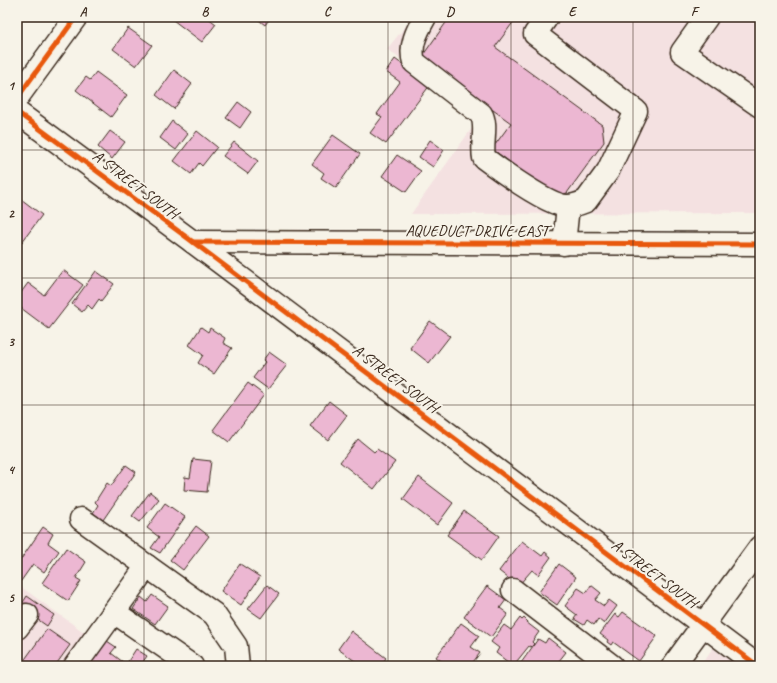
<svg xmlns="http://www.w3.org/2000/svg" width="777" height="683" font-family="Caveat,sans-serif">
	<style>
		.built { fill: #f4e1e1 }
		.building { fill: #ecb7d2; stroke: #3b2a1e }
		.lines { fill: none; stroke-linecap: round; stroke-linejoin: round }
		.minor-casing { stroke: #3b2a1e; stroke-width: 25 }
		.minor { stroke: #f7f3e8; stroke-width: 22 }
		.cycleway-casing { stroke: #f7f3e8; stroke-width: 8 }
		.cycleway { stroke: #e8590c; stroke-width: 5 }
		.grid { fill: none; stroke: #3b2a1e; stroke-width: 1; stroke-opacity: 0.55 }
		.labels { text-anchor: middle; stroke-width: 4; stroke-linejoin: round; paint-order: stroke }
		.street-label { font-size: 16px; fill: #3b2a1e; stroke: #f7f3e8 }
		.neatline { fill: none; stroke: #3b2a1e; stroke-width: 1.5 }
		.grid-label { font-size: 13px; text-anchor: middle; font-weight: bold; fill: #3b2a1e }
	</style>
	<rect width="100%" height="100%" fill="#f7f3e8"/>
	<filter id="ink" filterUnits="userSpaceOnUse"><feTurbulence type="fractalNoise" baseFrequency=".025" numOctaves="2"/><feDisplacementMap in="SourceGraphic" scale="8" xChannelSelector="R" yChannelSelector="G"/><feConvolveMatrix kernelMatrix="1 2 1 2 8 2 1 2 1" color-interpolation-filters="sRGB"/></filter>
	<g filter="url(#ink)">
		<g class="built">
			<path d="M413,17h347v196l-349,1 68,-96 -92,-69z"/>
			<path d="M17,584l75,54 -21,28h-54z"/>
			<path d="M713,648l24,18h-37z"/>
		</g>
		<g class="building">
			<path d="M169,17h38l9,7 -14,18z"/>
			<path d="M255,17h16l-6,8z"/>
			<path d="M450,17h67l-22,30 107,78 2,17 -37,51 -11,3 -64,-47 19,-26 -90,-65z"/>
			<path d="M128,28l24,17 -16,21 -23,-17z"/>
			<path d="M395,59l35,26 -44,59 -16,-11 12,-16 -5,-3 23,-32 -14,-10z"/>
			<path d="M174,70l18,14 -18,25 -18,-14z"/>
			<path d="M96,72l31,23 -16,22 -35,-27 10,-13 4,3z"/>
			<path d="M238,102l13,10 -11,16 -14,-10z"/>
			<path d="M172,121l16,13 -12,16 -16,-12z"/>
			<path d="M110,131l15,11 -13,17 -14,-12z"/>
			<path d="M197,131l20,16 -15,19 -3,-3 -8,11 -17,-13z"/>
			<path d="M333,135l27,19 -24,34 -15,-10 3,-5 -12,-9z"/>
			<path d="M430,140l14,10 -11,17 -14,-10z"/>
			<path d="M234,142l24,19 -10,13 -25,-18z"/>
			<path d="M397,155l24,16 -15,21 -24,-16z"/>
			<path d="M17,196l25,19 -20,27 -5,-4z"/>
			<path d="M63,270l20,15 -34,44 -32,-24v-7l11,-15 16,12z"/>
			<path d="M96,271l18,13 -13,17 -2,-2 -7,10 -4,-4 -6,7 -10,-8z"/>
			<path d="M430,321l20,15 -21,27 -19,-15z"/>
			<path d="M201,327l7,5 2,-4 15,10 -2,5 9,5 -18,26 -16,-11 5,-8 -14,-10z"/>
			<path d="M269,352l18,13 -19,24 -15,-11 12,-16 -2,-2z"/>
			<path d="M248,383l16,12 -35,47 -16,-12z"/>
			<path d="M329,401l18,14 -19,25 -18,-14z"/>
			<path d="M358,439l16,13 3,-3 18,13 -21,27 -34,-27z"/>
			<path d="M193,459l18,2 -4,31 -23,-2 1,-13 5,1z"/>
			<path d="M126,465l10,7 -33,48 -10,-7 5,-8 -3,-3 12,-19 4,3z"/>
			<path d="M419,477l34,26 -16,22 -34,-26z"/>
			<path d="M150,492l9,7 -19,23 -8,-6z"/>
			<path d="M165,503l20,14 -25,36 -9,-5 8,-11 -12,-9z"/>
			<path d="M464,511l35,25 -17,24 -35,-25z"/>
			<path d="M196,526l13,10 -26,34 -13,-10z"/>
			<path d="M43,527l10,7 -5,9 11,8 -15,21 -11,-8 -12,17 -4,-3v-13z"/>
			<path d="M522,541l20,15 3,-4 6,5 -13,18 -6,-5 -14,16 -19,-15z"/>
			<path d="M66,548l20,14 -10,16 5,3 -13,20 -26,-18z"/>
			<path d="M240,564l20,13 -19,28 -20,-14z"/>
			<path d="M559,564l17,13 -19,28 -18,-13z"/>
			<path d="M267,585l12,9 -18,24 -13,-9z"/>
			<path d="M591,585l10,8 -6,7 9,6 5,-6 8,6 -13,18 -6,-5 -4,6 -7,-5 -3,5 -10,-6 3,-4 -12,-9 13,-18 8,5z"/>
			<path d="M487,586l19,14 -6,8 8,6 -17,23 -27,-20z"/>
			<path d="M152,595l16,11 -13,18 -22,-15 8,-12 6,5z"/>
			<path d="M27,596l27,19 -7,11 -27,-19z"/>
			<path d="M623,612l34,24 -18,25 -26,-19 -2,3 -4,-3 1,-2 -8,-6 15,-20 4,3z"/>
			<path d="M520,618l2,2 2,-2 3,3 -1,1 13,10 -7,10 2,2 -3,3 -2,-1 -16,20 -17,-13 3,-5 -8,-6 13,-17 7,5z"/>
			<path d="M461,623l18,13 -8,11 9,6 -10,13h-22l-12,-9z"/>
			<path d="M47,629l23,16 -15,21h-35z"/>
			<path d="M351,631l35,27 -6,8h-18l-24,-17z"/>
			<path d="M548,638l18,14 -11,14h-30l-4,-3 17,-24 7,4z"/>
			<path d="M107,641l9,6 -5,6 12,9 -3,4h-31z"/>
			<path d="M136,649l11,7 -7,10h-15z"/>
		</g>
		<g class="lines">
			<defs>
				<g id="minor">
					<path d="M425,17c-8,14 -16,29 -11,45l67,52c7,11 0,30 3,44 16,12 66,49 84,48 6,0 13,-3 18,-5l22,-30 28,-60 -101,-77 12,-17"/>
					<path d="M707,17l-25,35 78,54"/>
					<path d="M17,98l59,-81"/>
					<path d="M17,112l176,130 565,424"/>
					<path d="M193,242l567,2"/>
					<path d="M564,244l4,-38"/>
					<path d="M81,519l133,95 22,32 2,20"/>
					<path d="M513,590l99,76"/>
					<path d="M114,612l78,54"/>
					<path d="M17,628l10,-13"/>
					<path d="M75,666l72,-100"/>
					<path d="M673,666l87,-119"/>
				</g>
			</defs>
			<use href="#minor" class="minor-casing"/>
			<use href="#minor" class="minor"/>
			<defs>
				<g id="cycleway">
					<path d="M17,98l59,-81"/>
					<path d="M17,112l176,130 565,424"/>
					<path d="M193,242l567,2"/>
				</g>
			</defs>
			<use href="#cycleway" class="cycleway-casing"/>
			<use href="#cycleway" class="cycleway"/>
		</g>
	</g>
	<path class="grid" d="M144,17v649M266,17v649M388,17v649M511,17v649M633,17v649M17,150h743M17,278h743M17,405h743M17,533h743"/>
	<g class="labels">
		<g class="street-label">
			<text transform="translate(136 184) rotate(37)" y="6">A STREET SOUTH</text>
			<text x="477" y="236">AQUEDUCT DRIVE EAST</text>
			<text transform="translate(396 378) rotate(37)" y="6">A STREET SOUTH</text>
			<text transform="translate(655 573) rotate(37)" y="6">A STREET SOUTH</text>
		</g>
	</g>
	<rect width="777" height="683" fill="none" stroke="#f7f3e8" stroke-width="44"/>
	<rect x="22" y="22" width="733" height="639" class="neatline"/>
	<g class="grid-label">
		<text x="83" y="16">A</text>
		<text x="205" y="16">B</text>
		<text x="327" y="16">C</text>
		<text x="450" y="16">D</text>
		<text x="572" y="16">E</text>
		<text x="694" y="16">F</text>
		<text x="11" y="90">1</text>
		<text x="11" y="218">2</text>
		<text x="11" y="346">3</text>
		<text x="11" y="474">4</text>
		<text x="11" y="602">5</text>
	</g>
</svg>
